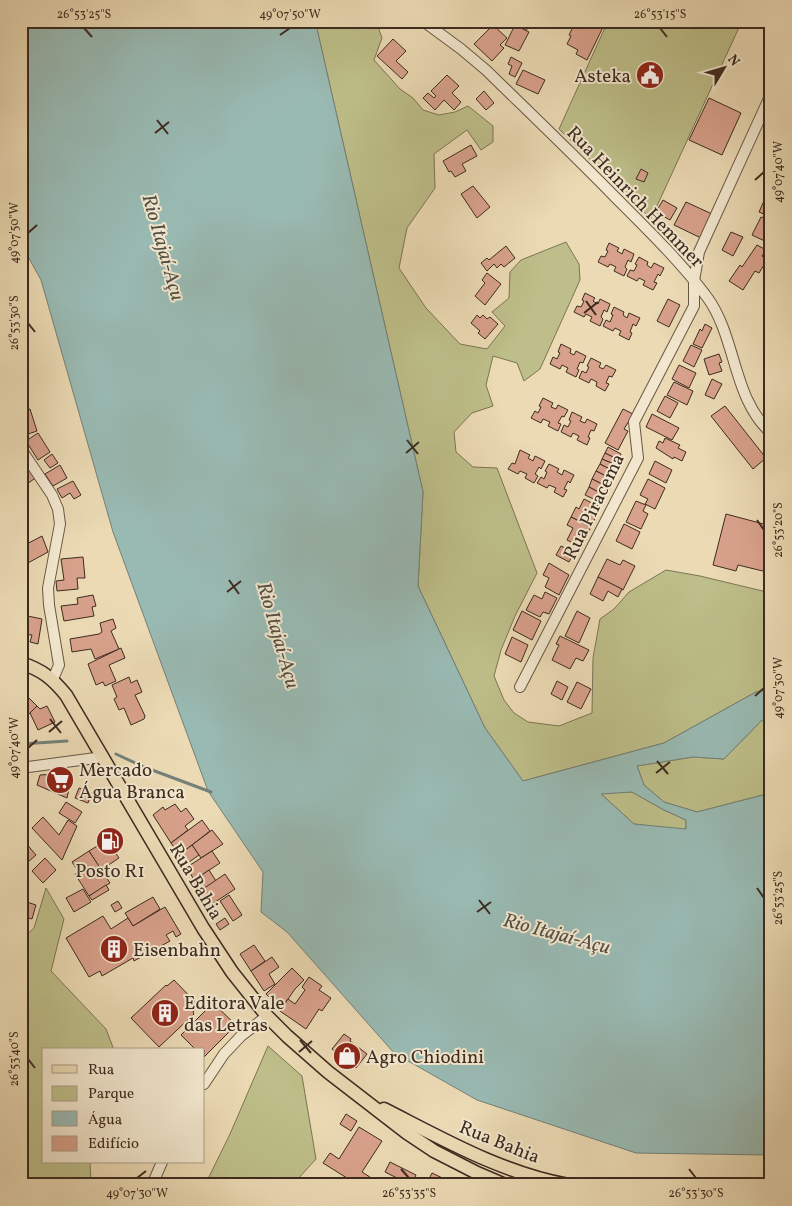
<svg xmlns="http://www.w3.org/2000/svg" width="792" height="1206" font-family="Vollkorn,serif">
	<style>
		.green { fill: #bdbe89; stroke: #7d7454 }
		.water { fill: #99bab3; stroke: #748178; fill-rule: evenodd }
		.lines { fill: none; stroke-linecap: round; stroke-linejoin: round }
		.stream { stroke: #748178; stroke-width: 3 }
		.building { fill: #d8a18b; stroke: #3d2b20 }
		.minor-casing { stroke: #685745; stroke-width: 12 }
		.major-casing { stroke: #3d2b20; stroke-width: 15 }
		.minor { stroke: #f2e7ce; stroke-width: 10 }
		.major { stroke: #ebdab4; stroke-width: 12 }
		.ticks { fill: none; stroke: #3d2b20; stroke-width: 2 }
		.labels { text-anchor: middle; stroke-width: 4; stroke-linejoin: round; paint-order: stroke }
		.poi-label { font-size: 19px; fill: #3d2b20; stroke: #f2e7ce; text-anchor: start }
		.street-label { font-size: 19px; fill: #3d2b20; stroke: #f2e7ce }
		.water-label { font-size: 20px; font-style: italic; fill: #544f45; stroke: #f2e7ce }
		.neatline { fill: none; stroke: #3d2b20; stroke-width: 2 }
		.ticks-label { font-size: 12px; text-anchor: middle; fill: #3d2b20 }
	</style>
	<rect width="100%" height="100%" fill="#ebdab4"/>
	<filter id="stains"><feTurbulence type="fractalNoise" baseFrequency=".004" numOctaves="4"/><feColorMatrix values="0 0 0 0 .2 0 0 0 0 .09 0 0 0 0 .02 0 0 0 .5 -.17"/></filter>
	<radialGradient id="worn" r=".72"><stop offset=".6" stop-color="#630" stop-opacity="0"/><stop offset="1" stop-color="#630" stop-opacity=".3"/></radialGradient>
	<g class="green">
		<path d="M313,21h63l6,17 -8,22 26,29 13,9 10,12 16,5 16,-3 13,-6 25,20v16l-12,8 -14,-20 -33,24 1,34 -28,40 -8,40 27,40 34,36 27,5 18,-23 -13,-14 17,-14 1,-26 11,-12 45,-18 13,22 1,16 -40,89 -16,12 -7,-18 -24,-7 -7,29 7,21 -21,7 -18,19 2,20 17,15 24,1 40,105 -22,43 -14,34 -7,26 10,24 10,13 14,9 31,4 33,-13 1,-55 7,-39 14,-10 15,-17 37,-22 34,6 71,17v96l-15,3 -92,51 -141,38 -38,-53 -67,-142 5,-94 -106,-463z"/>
		<path d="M608,21h134l-91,198 -92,-90z"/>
		<path d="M771,715v78l-74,19 -33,-10 -20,-17 -7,-19 56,-9 31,2 37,-38z"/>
		<path d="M632,792l32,18 22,10v10l-52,-6 -34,-31z"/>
		<path d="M46,888l18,31 -13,52 55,58 8,21h-70v112h46l1,23h-70v-245l13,-12z"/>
		<path d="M268,1046l34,30 14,83 -20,22 -2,4h-89l25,-51z"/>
	</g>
	<path class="water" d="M21,21h292l4,8 106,463 -5,94 67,142 38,53 141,-38 92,-51 15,-3v26l-10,6 -37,38 -31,-2 -56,9 7,19 20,17 33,10 74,-19v360l-4,2 -131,-2 -159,-53 -83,-47 -107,-121 -26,-20 2,-40 -55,-81 -95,-259 -72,-252 -20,-36zM632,792l32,18 22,10v9l-52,-5 -33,-30z"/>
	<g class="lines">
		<g class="stream">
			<path d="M21,744l46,-3"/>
			<path d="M116,754l28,13 67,25"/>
		</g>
	</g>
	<g class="building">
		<path d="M517,21h14l-5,10 -11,-6z"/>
		<path d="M571,21h35l-19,39 -11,-6 2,-4 -11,-6 4,-8 -2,-1 4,-8 -4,-2z"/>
		<path d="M678,21h20l-4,8z"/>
		<path d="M493,25l14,13 -7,7 4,3 -12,13 -18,-17z"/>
		<path d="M515,25l14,7 -10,19 -14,-6z"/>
		<path d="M393,39l13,12 -10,10 12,11 -6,7 -25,-23z"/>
		<path d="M511,57l11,6 -7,14 -6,-3 3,-8 -4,-2z"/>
		<path d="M523,70l22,10 -7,14 -22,-10z"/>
		<path d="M447,75l12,11 -7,7 9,9 -7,8 -10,-10 -9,10 -12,-12 5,-5 6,5 2,-2 -5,-5z"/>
		<path d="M484,91l10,12 -8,7 -10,-11z"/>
		<path d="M709,98l32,15 -19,42 -33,-15z"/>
		<path d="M471,145l6,11 -15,8 4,7 -11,6 -4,-6 -2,1 -6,-11z"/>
		<path d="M641,169l7,4 -4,9 -8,-3z"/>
		<path d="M473,186l17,21 -13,11 -16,-24z"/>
		<path d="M767,194l4,1v22l-12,-5z"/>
		<path d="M663,200l14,8 -7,12 -14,-8z"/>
		<path d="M686,202l26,12 -11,24 -27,-13z"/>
		<path d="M761,217l10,4v23l-19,-9z"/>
		<path d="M731,232l12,5 -10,19 -11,-6z"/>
		<path d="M609,243l10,5 -2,3 5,3 2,-5 10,5 -3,8 -3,-2 -3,7 2,2 -3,7 -10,-5 2,-4 -6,-3 -2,3 -10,-5 3,-6 4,1 3,-6 -2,-1z"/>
		<path d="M757,245l9,5 -4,6 5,4 -8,13 -4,-2 -12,19 -14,-9 11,-16 2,2z"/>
		<path d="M506,246l9,12 -11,9 -3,-3 -4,4 -3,-4 -7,7 -6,-8 6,-5 2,2z"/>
		<path d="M639,257l9,5 -1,3 4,3 3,-5 10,5 -4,8 -2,-2 -4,8 3,1 -4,7 -10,-5 2,-4 -6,-3 -2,3 -10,-5 3,-6 4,1 3,-6 -2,-1z"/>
		<path d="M487,273l14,11 -16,21 -10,-9 10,-13 -3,-3z"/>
		<path d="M585,293l10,5 -2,3 5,3 2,-5 10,5 -3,8 -3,-2 -3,7 2,2 -3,7 -10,-5 2,-4 -6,-3 -2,3 -10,-5 3,-6 4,1 3,-6 -2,-1z"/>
		<path d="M668,299l12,6 -11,22 -12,-6z"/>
		<path d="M614,307l10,5 -1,3 4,3 2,-5 11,5 -4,8 -3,-2 -3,8 2,1 -3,7 -10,-5 2,-4 -6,-3 -2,3 -10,-5 3,-6 4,2 3,-7 -2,-1z"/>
		<path d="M477,315l3,3 3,-3 4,4 3,-2 8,7 -13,15 -7,-6 2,-2 -9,-8z"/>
		<path d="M705,324l7,4 -10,20 -9,-4 7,-15 2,2z"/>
		<path d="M561,344l10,5 -1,4 4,2 2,-4 10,5 -3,7 -3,-1 -3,7 2,1 -3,7 -10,-5 2,-4 -6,-3 -2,4 -10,-5 3,-7 4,2 3,-6 -2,-1z"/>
		<path d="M691,345l11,5 -8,17 -11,-6z"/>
		<path d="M719,354l3,8 -3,1 3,8 -13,4 -5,-16z"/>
		<path d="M591,358l10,5 -2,4 4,2 3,-4 10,5 -4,7 -3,-1 -3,7 3,1 -4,7 -9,-5 1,-4 -6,-3 -2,4 -10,-5 3,-7 4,2 3,-6 -2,-1z"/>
		<path d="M679,365l17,8 -7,15 -17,-9z"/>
		<path d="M712,379l10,5 -8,15 -9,-4z"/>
		<path d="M674,382l19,9 -6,14 -20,-10z"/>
		<path d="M665,396l13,7 -8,15 -13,-7z"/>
		<path d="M543,398l10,5 -2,4 5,2 2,-4 10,5 -4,7 -2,-1 -4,7 3,1 -3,7 -10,-5 2,-4 -7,-3 -2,4 -10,-5 4,-7 3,2 3,-6 -2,-1z"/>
		<path d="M725,406l41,52 -13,11 -42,-53z"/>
		<path d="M30,409l7,22 -15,5 -1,-24z"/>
		<path d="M623,409l10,5 -9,15 4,2 -10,19 -13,-7z"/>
		<path d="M572,412l10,5 -2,4 5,2 2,-4 10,5 -3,7 -3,-1 -3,7 2,1 -3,7 -10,-5 2,-4 -6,-3 -2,4 -10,-5 3,-7 4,2 3,-6 -2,-1z"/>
		<path d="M652,414l27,14 -7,12 -26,-13z"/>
		<path d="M38,433l12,19 -12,8 -12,-19z"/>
		<path d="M665,438l15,7 -2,3 8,4 -4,9 -8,-4 -1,2 -17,-11 3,-7 4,2z"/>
		<path d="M608,447l13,7 -2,6 -14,-7z"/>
		<path d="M520,450l10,5 -2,3 5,3 2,-5 10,5 -4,8 -2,-2 -4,7 3,2 -4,7 -9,-5 2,-4 -7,-3 -2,3 -10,-5 4,-6 3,1z"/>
		<path d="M605,453l14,7 -3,5 -14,-6z"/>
		<path d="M52,454l6,9 -8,5 -6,-8z"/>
		<path d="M602,459l14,6 -3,6 -13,-7z"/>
		<path d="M655,461l17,9 -6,13 -17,-9z"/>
		<path d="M549,464l10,5 -2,3 5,3 2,-5 10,5 -4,8 -2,-2 -4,8 3,1 -4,7 -9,-5 2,-4 -7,-3 -2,3 -10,-5 4,-6 3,2 3,-7 -2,-1z"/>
		<path d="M600,464l13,7 -3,7 -14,-7z"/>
		<path d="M60,465l7,13 -14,8 -8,-12z"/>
		<path d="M30,468l7,9 -16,11v-14z"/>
		<path d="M596,471l18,9 -4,8 -18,-9z"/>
		<path d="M592,479l18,9 -4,8 -17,-9z"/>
		<path d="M648,479l17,9 -10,21 -10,-5 3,-5 -8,-4z"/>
		<path d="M73,481l8,14 -7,4 -4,-6 -8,5 -5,-9z"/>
		<path d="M589,487l17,9 -4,7 -17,-8z"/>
		<path d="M584,499l16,8 -9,20 -20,-10 5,-10 3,2z"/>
		<path d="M636,501l10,4 -3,6 5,3 -7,15 -15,-7z"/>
		<path d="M726,514l45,12 -5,22 5,1v24l-33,-8 -2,6 -23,-6z"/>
		<path d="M571,517l20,10 -10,20 -14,-7 6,-12 -6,-3z"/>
		<path d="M624,524l16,8 -8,17 -16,-8z"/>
		<path d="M42,536l6,16 -22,12 -5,-8v-9z"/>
		<path d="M561,546l13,6 -5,10 -13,-7z"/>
		<path d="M83,557l2,21h-8l1,11 -21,2 -1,-10 8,-1 -3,-21z"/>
		<path d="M607,559l13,6 3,-5 12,6 -12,24 -25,-13z"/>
		<path d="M549,563l20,12 -10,20 -14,-8 4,-9 -6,-3z"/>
		<path d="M598,577l24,12 -4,8 -10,-6 -5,10 -13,-7z"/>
		<path d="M545,592l12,6 -8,16 -6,-2 -3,5 -14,-7 8,-15 8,4z"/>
		<path d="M93,595l3,11 -4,1 2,9 -30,5 -3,-15 17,-2 -1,-6z"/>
		<path d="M522,611l19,10 -9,19 -19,-10z"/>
		<path d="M577,611l13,7 -11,25 -14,-7z"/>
		<path d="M23,615l19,4 -4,25 -8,-2 2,-7 -11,-1z"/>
		<path d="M113,619l3,9 -5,3 8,18 -24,10 -4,-10 -19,3 -2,-13 29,-5 3,-2 -2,-9z"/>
		<path d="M560,636l29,14 -6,11 -7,-3 -6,11 -18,-9 7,-15 -3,-1z"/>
		<path d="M512,637l16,8 -7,17 -16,-8z"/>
		<path d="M121,648l4,10 -16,7 7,16 -11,5 -2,-4 -7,3 -8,-21z"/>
		<path d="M129,677l2,6 6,-3 5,12 -7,3 10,21 -1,3 -13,6 -7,-17 -5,2 -5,-11 3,-2 -5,-12z"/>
		<path d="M557,681l11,6 -6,13 -11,-6z"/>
		<path d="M577,682l14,7 -10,20 -14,-7z"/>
		<path d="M21,690l16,16 -16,16z"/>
		<path d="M37,706l3,3 7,-3 8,16 -17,8 -8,-17z"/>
		<path d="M57,771l15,4 -5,23 -30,-13 3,-10 16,-1z"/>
		<path d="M79,788l13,5 -4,10 -13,-5z"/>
		<path d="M66,802l16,10 -7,11 -16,-10z"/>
		<path d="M175,804l6,8 5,-4 8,11 -9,7 3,4 -17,13 -18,-28 10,-8 2,3z"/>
		<path d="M43,817l16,18 9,-15 9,6 -15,34 -30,-32z"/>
		<path d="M202,820l8,11 -31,24 -8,-12z"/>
		<path d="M212,830l11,14 -22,14 -9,-13z"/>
		<path d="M107,840l12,18 -18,12 -12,-19z"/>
		<path d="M25,842l11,13 -8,7 -7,-8v-8z"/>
		<path d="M192,845l7,10 -14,10 -6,-10z"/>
		<path d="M89,851l21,32 -21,13 -14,-22 4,-2 -7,-10z"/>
		<path d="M212,851l8,12 -26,17 -7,-13z"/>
		<path d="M45,858l11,12 -13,13 -11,-12z"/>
		<path d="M209,870l7,11 -16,10 -7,-10z"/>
		<path d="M225,874l10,15 -26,17 -9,-15z"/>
		<path d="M106,885l3,5 -17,10 -3,-4z"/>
		<path d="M83,889l8,13 -17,10 -8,-14z"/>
		<path d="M229,895l13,20 -9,6 -13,-20z"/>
		<path d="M153,897l7,12 -27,17 -8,-13z"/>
		<path d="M118,901l4,7 -7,4 -4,-7z"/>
		<path d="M27,902l9,3 -4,14 -10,-3z"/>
		<path d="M165,907l16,27 -5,3 -3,-6 -7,4 4,6 -36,20 -1,-3 -31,18 -2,-5 -11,6 -23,-39 37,-22 8,13 17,-11 5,8z"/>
		<path d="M225,918l4,6 -9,6 -4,-6z"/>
		<path d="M254,945l11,16 -14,10 -11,-17z"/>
		<path d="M272,957l7,10 -10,7 6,10 -11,7 -13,-20z"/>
		<path d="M292,968l12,12 -9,9 -14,20 -15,-15z"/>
		<path d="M309,977l13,9 -3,4 12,8 -9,13 -3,-2 -13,20 -26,-18 8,-12 7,5 10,-14 -3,-3z"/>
		<path d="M174,980l25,26 -6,6 1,2 -35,33 -28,-29 35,-33 1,1z"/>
		<path d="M213,1003l23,22 -32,32v-7h-8l-15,-15z"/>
		<path d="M344,1034l7,5 -1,2 17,13 -11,14 -24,-19z"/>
		<path d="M346,1114l11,7 -6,10 -11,-7z"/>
		<path d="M359,1127l23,14 -20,31 11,7 -3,6h-12l-35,-22 7,-10 9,6z"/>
		<path d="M390,1162l26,13 -5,10 -26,-13z"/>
		<path d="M432,1173l23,11 -1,1h-28z"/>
	</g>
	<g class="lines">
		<defs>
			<g id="minor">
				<path d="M423,21l38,28 25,21c43,42 87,84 129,127 32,32 65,64 92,100 30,41 25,101 64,136"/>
				<path d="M21,449l31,46 6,14 2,15 -12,64 1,17 10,60 -6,14"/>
				<path d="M520,687l118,-229 -4,-36 60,-116v-25l5,-29 72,-158"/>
				<path d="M21,768l82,-11"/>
				<path d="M204,1084l20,-30 17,-18 26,-20"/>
				<path d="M152,1185l10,-23"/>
			</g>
			<g id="major">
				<path d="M21,663c21,7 31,15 45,32l137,233 29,44 35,44 20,20 41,36 79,61 27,18 43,22 28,12"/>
				<path d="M384,1109c59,30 118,64 184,76"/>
			</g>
		</defs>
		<use href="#minor" class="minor-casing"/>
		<use href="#major" class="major-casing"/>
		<use href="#minor" class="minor"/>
		<use href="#major" class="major"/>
	</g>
	<path class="ticks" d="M84,28l8,9M660,28l7,9M280,35l10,-7M157,120l11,14M155,133l14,-11M755,180l9,-8M28,233l9,-8M586,301l10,14M584,313l14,-11M28,323l7,9M407,440l11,14M406,453l13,-11M757,520l7,10M229,580l10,14M227,592l14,-11M755,696l9,-8M50,719l11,14M49,732l13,-11M28,748l9,-8M657,761l11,13M656,773l14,-11M757,888l7,10M479,900l11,14M477,912l14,-10M300,1040l11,13M299,1052l13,-11M28,1059l7,9M401,1169l8,9M689,1169l7,9M137,1178l9,-7"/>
	<defs>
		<symbol id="civic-disc" viewBox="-11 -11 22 22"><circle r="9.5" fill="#8f2418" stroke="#f2e7ce"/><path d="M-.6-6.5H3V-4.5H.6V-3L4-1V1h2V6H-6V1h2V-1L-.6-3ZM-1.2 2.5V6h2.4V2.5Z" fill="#fff"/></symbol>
		<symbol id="supermarket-disc" viewBox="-11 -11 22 22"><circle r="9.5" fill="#8f2418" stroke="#f2e7ce"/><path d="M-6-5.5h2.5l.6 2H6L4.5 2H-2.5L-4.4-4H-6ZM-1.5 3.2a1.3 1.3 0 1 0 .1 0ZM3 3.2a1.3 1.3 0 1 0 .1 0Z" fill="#fff"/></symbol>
		<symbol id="fuel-disc" viewBox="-11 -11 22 22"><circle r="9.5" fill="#8f2418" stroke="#f2e7ce"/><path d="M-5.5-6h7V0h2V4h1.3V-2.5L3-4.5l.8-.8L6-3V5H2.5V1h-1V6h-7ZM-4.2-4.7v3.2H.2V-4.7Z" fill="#fff"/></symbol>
		<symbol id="building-disc" viewBox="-11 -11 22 22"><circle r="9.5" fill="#8f2418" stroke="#f2e7ce"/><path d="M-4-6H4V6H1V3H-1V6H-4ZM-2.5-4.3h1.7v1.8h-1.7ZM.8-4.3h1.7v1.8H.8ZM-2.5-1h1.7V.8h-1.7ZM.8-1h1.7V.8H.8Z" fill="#fff"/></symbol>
		<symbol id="shop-disc" viewBox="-11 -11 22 22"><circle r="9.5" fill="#8f2418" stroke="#f2e7ce"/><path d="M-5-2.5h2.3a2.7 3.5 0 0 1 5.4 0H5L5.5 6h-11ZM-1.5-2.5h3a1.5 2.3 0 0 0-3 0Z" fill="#fff"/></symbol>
	</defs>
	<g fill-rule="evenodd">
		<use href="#civic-disc" x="634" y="59" width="32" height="32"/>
		<use href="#supermarket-disc" x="44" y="764" width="32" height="32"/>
		<use href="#fuel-disc" x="94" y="825" width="32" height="32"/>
		<use href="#building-disc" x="98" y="933" width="32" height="32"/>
		<use href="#building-disc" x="149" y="997" width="32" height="32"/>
		<use href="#shop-disc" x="331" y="1040" width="32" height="32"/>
	</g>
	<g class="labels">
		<g class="poi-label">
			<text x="631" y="82" text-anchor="end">Asteka</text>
			<text x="79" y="776">Mercado<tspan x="79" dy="22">Água Branca</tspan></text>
			<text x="110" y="877" text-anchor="middle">Posto R1</text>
			<text x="133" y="956">Eisenbahn</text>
			<text x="184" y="1009">Editora Vale<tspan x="184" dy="22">das Letras</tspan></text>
			<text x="366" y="1063">Agro Chiodini</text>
		</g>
		<g class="street-label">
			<text transform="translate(636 196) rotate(46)" y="7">Rua Heinrich Hemmer</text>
			<text transform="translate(593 506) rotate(-64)" y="7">Rua Piracema</text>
			<text transform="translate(197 881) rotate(59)" y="7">Rua Bahia</text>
			<text transform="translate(500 1141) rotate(22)" y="7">Rua Bahia</text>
		</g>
		<g class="water-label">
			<text transform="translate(164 247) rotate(74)" y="7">Rio Itajaí-Açu</text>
			<text transform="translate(279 635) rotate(74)" y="7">Rio Itajaí-Açu</text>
			<text transform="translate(557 933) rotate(15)" y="7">Rio Itajaí-Açu</text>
		</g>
	</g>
	<rect width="792" height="1206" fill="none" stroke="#ebdab4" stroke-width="55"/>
	<rect x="42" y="1048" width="162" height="115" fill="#f2e7ce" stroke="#aa9c88"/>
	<rect x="52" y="1065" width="25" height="8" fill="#ebdab4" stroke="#aa9c88"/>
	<text x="88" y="1074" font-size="15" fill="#3d2b20">Rua</text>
	<rect x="52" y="1086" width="25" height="15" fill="#bdbe89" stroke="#aa9c88"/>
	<text x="88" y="1098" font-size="15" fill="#3d2b20">Parque</text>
	<rect x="52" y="1111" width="25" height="15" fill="#99bab3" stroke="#aa9c88"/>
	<text x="88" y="1124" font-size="15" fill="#3d2b20">Água</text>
	<rect x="52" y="1136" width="25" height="15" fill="#d8a18b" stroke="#aa9c88"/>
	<text x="88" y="1148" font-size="15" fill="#3d2b20">Edifício</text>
	<g transform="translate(724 68) rotate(52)" stroke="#f2e7ce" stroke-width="4" paint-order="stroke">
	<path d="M0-4L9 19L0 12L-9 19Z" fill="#3d2b20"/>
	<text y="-8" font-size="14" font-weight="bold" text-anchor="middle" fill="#3d2b20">N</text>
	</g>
	<rect x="28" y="28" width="736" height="1150" class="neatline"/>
	<g class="ticks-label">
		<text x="84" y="18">26°53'25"S</text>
		<text x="290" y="18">49°07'50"W</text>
		<text x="660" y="18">26°53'15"S</text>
		<text transform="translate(778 172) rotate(-90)" y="4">49°07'40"W</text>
		<text transform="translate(14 233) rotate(-90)" y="4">49°07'50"W</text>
		<text transform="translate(14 323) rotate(-90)" y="4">26°53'30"S</text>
		<text transform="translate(778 530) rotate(-90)" y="4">26°53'20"S</text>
		<text transform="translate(778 688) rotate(-90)" y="4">49°07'30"W</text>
		<text transform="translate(14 748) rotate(-90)" y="4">49°07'40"W</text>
		<text transform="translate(778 898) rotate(-90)" y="4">26°53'25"S</text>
		<text transform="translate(14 1059) rotate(-90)" y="4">26°53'40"S</text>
		<text x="137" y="1197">49°07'30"W</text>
		<text x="409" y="1197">26°53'35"S</text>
		<text x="696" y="1197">26°53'30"S</text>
	</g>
	<rect width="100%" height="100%" filter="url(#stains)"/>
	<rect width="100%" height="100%" fill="url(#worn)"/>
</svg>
